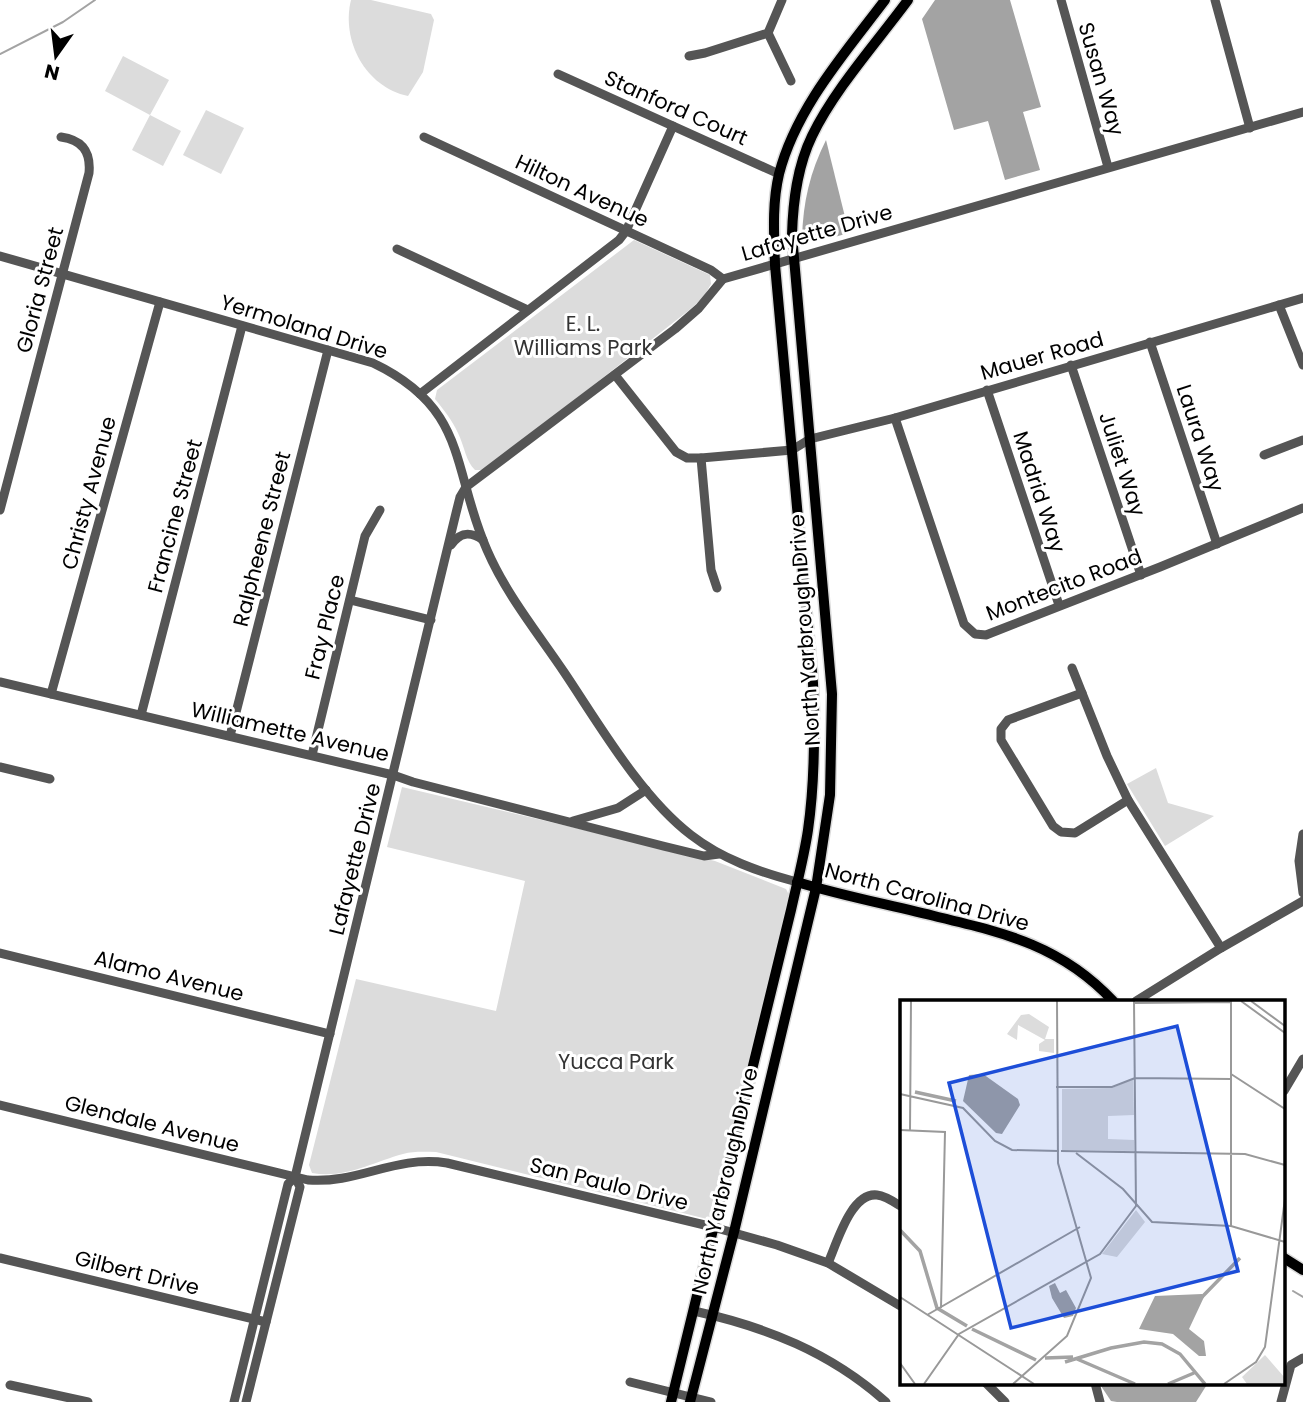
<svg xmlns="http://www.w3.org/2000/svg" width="1303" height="1402" font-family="Poppins,sans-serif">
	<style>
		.green { fill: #dcdcdc }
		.water { fill: #a3a3a3 }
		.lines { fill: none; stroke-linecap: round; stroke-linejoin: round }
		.stream { stroke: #a3a3a3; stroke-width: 2 }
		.major-casing { stroke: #dbdbdb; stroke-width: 13 }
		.minor { stroke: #555; stroke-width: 9 }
		.major { stroke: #000; stroke-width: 10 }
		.labels { text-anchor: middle; stroke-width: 6; stroke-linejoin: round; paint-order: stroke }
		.street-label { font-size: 21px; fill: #000; stroke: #fff }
		.park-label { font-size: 21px; fill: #333; stroke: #fff }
		.inset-river { fill: none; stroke: #a3a3a3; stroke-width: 3.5 }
		.inset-road { fill: none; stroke: #999; stroke-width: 2 }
		.view { fill: #1d4ed8; fill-opacity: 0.15; stroke: #1d4ed8; stroke-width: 3.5 }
		.inset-edge { fill: none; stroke: #000; stroke-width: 3.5 }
	</style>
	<rect width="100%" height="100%" fill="#fff"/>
	<g class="green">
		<path d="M351,0h20l60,14 3,6 -11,52 -15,24c-43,-9 -67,-56 -57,-96z"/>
		<path d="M123,56l46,24 -19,35 31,16 -18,35 -31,-16 18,-35 -45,-24z"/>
		<path d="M206,110l38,18 -23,46 -38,-19z"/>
		<path d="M634,240l76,35 1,9 -8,14 -15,13 -203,159h-10c-9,-8 -11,-25 -17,-37 -6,-13 -14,-23 -23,-34l2,-9z"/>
		<path d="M1156,768l12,35 46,13 -49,30 -38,-62z"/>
		<path d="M402,787l313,74 71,28 4,8 -77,317 -6,5 -271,-67c-11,0 -22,-1 -33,2 -30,8 -58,25 -91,19l-3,-8 47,-186 140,32 29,-130 -138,-34z"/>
	</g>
	<g class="water">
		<path d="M935,0h75l31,107 -18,5 17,58 -35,10 -17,-59 -34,9 -32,-111z"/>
		<path d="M826,140l23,93 -36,10 -11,-5c1,-36 8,-66 24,-98z"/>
		<path d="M1099,1383h109l-12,19h-79l-6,-1z"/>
	</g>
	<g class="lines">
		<g class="stream">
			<path d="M0,54l63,-32 32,-22"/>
			<path d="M1293,1291l10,6"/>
		</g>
		<defs>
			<g id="major">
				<path d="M797,882c46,14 94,23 141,35 68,16 125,30 175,84"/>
				<path d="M1284,1258l19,12"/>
				<path d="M671,1402l120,-492c6,-27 13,-53 17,-80 7,-49 7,-98 5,-147l-38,-418c-1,-31 -3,-61 4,-91 17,-66 66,-121 106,-174"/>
				<path d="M690,1402l44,-170 82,-344 14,-93 2,-101 -40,-459c1,-34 5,-68 20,-99 22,-46 65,-94 96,-136"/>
			</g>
		</defs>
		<use href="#major" class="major-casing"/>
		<g class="minor">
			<path d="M1061,0l47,167"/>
			<path d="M1215,0l35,128"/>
			<path d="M768,33l23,48"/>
			<path d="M689,56l16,-3 63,-20 14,-33"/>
			<path d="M558,74l221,100"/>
			<path d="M424,137l287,133 12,9"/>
			<path d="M397,249l131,61"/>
			<path d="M0,256l373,107c96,46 78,105 114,187 19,44 50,82 77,122 35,52 77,125 127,163 31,24 68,37 106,47"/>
			<path d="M1279,305l24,60"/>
			<path d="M1150,342l67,202"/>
			<path d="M1071,365l70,210"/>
			<path d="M615,375l61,77 11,6h14l91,-8 18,-11 85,-21 408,-120"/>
			<path d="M987,390l72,215"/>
			<path d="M420,394l199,-154 7,-9 47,-105"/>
			<path d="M895,418l69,206 11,10 11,1 174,-68 143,-59"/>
			<path d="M1264,455l39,-15"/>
			<path d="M701,458l10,112 6,18"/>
			<path d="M0,510l89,-337c2,-22 -7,-33 -28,-36"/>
			<path d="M451,545c9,-13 19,-14 32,-5"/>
			<path d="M350,600l81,20"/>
			<path d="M1072,668l35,88 21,44 93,148"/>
			<path d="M0,682l393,93 20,7 250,64 41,10 15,-2"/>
			<path d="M1082,693l-74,27 -7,9v11l52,86 8,6 14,1 53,-33"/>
			<path d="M51,694l109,-392"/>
			<path d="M141,715l101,-389"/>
			<path d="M230,736l98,-386"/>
			<path d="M312,755l53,-219 15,-26"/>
			<path d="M0,767l50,12"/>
			<path d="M573,821l45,-13 28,-18"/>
			<path d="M1303,834l-4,27 4,32"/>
			<path d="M0,953l330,81"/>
			<path d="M1136,1001l85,-53 82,-47"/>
			<path d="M1284,1091l19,-32"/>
			<path d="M0,1105l308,75c51,4 86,-25 139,-17l266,64 64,18 51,18 74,44"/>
			<path d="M0,1258l266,64"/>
			<path d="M828,1263c9,-20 23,-71 49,-68 9,1 17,7 25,12"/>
			<path d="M694,1311c72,16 136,41 192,91"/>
			<path d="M630,1382l81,20"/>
			<path d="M986,1383l19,19"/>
			<path d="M1095,1383l5,19"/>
			<path d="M10,1385l78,17"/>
			<path d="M234,1402l54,-218 7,-7 161,-664 4,-16 6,-10 209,-158 24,-21 24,-29 580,-167"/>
			<path d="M246,1402l54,-215 -5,-10"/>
			<path d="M1281,1402l10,-37 12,-7"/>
		</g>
		<use href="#major" class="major"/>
	</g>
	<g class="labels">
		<g class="street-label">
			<text transform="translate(1101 79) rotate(74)" y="7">Susan Way</text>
			<text transform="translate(676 108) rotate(24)" y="7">Stanford Court</text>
			<text transform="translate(582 191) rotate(25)" y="7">Hilton Avenue</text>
			<text transform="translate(817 233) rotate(-16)" y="7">Lafayette Drive</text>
			<text transform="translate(40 290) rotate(-75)" y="7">Gloria Street</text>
			<text transform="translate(304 327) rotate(17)" y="7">Yermoland Drive</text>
			<text transform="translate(1042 356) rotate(-16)" y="7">Mauer Road</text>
			<text transform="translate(1200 438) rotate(72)" y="7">Laura Way</text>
			<text transform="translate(1122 464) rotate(72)" y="7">Juliet Way</text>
			<text transform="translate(1039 492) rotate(72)" y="7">Madrid Way</text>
			<text transform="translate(89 493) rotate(-75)" y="7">Christy Avenue</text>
			<text transform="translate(175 516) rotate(-75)" y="7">Francine Street</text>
			<text transform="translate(262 539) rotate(-76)" y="7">Ralpheene Street</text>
			<text transform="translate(1064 585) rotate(-21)" y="7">Montecito Road</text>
			<text transform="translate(325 627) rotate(-76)" y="7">Fray Place</text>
			<text transform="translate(805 630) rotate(-94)" y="7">North Yarbrough Drive</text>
			<text transform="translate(290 732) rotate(13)" y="7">Williamette Avenue</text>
			<text transform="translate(355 859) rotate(-76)" y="7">Lafayette Drive</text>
			<text transform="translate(927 897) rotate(15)" y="7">North Carolina Drive</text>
			<text transform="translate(169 976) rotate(14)" y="7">Alamo Avenue</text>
			<text transform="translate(152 1124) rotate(14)" y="7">Glendale Avenue</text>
			<text transform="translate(725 1181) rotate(-77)" y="7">North Yarbrough Drive</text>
			<text transform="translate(609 1184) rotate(14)" y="7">San Paulo Drive</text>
			<text transform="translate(137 1273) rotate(14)" y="7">Gilbert Drive</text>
		</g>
		<g class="park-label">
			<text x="583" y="331">E. L.<tspan x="583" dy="24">Williams Park</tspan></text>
			<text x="616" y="1069">Yucca Park</text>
		</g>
	</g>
	<g transform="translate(900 1000)">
		<rect width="385" height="385" fill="#fff"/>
		<path d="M129,14l20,13 -4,12h9v14l-15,-2v-7l6,-4 -27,-15 -1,15 -10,-6 14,-19zM233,79l1,36 -26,1v23l26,1v11l-72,-1v-61l50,-1zM236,210l9,12 -28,35 -15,-3zM365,355l20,23v6h-38l-5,-7z" fill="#dcdcdc"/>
		<path d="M83,74l35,25 2,6 -18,29 -6,-1 -33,-32 6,-26zM155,283l5,10 6,-3 10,18 -3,8 -9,2 -12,-20 -3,-12zM302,294l2,3 -15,32 15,12 2,15h-7l-26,-22 -34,-5 16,-33z" fill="#a3a3a3"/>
		<path class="inset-river" d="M15,92l41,9M0,230l20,21 17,57 30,18M302,297l38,-39M72,329l64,31M145,358l28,-1M177,359l58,25M165,362l46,-14 33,-6 18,2 18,10 25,30M268,384l26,-11"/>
		<path class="inset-road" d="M331,1v225M341,1l44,32M351,1l34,25M234,3l97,-1M331,74l54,35M156,87h56l23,-9 96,1M0,94l63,14 32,33 17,9 47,1M0,130l45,2 -4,176M10,130l1,-129M161,151l184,3 40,11M176,153l47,36 29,33 79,4 54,16M0,297l134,87M27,315l153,-88M0,363l15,21M24,384l35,-50 141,-80 36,-48 -2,-205M113,384l54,-48 24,-58 -33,-115 -1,-162M324,384l32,-22 9,-15 20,-148"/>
		<path class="view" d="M277,26l61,245 -227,57 -62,-245z"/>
		<rect width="385" height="385" class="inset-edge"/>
	</g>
	<g transform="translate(56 56) rotate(194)" stroke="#ffffff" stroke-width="5" paint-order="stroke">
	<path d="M0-5L12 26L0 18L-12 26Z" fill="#000000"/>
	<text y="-10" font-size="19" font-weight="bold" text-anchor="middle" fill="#000000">N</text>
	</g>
</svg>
